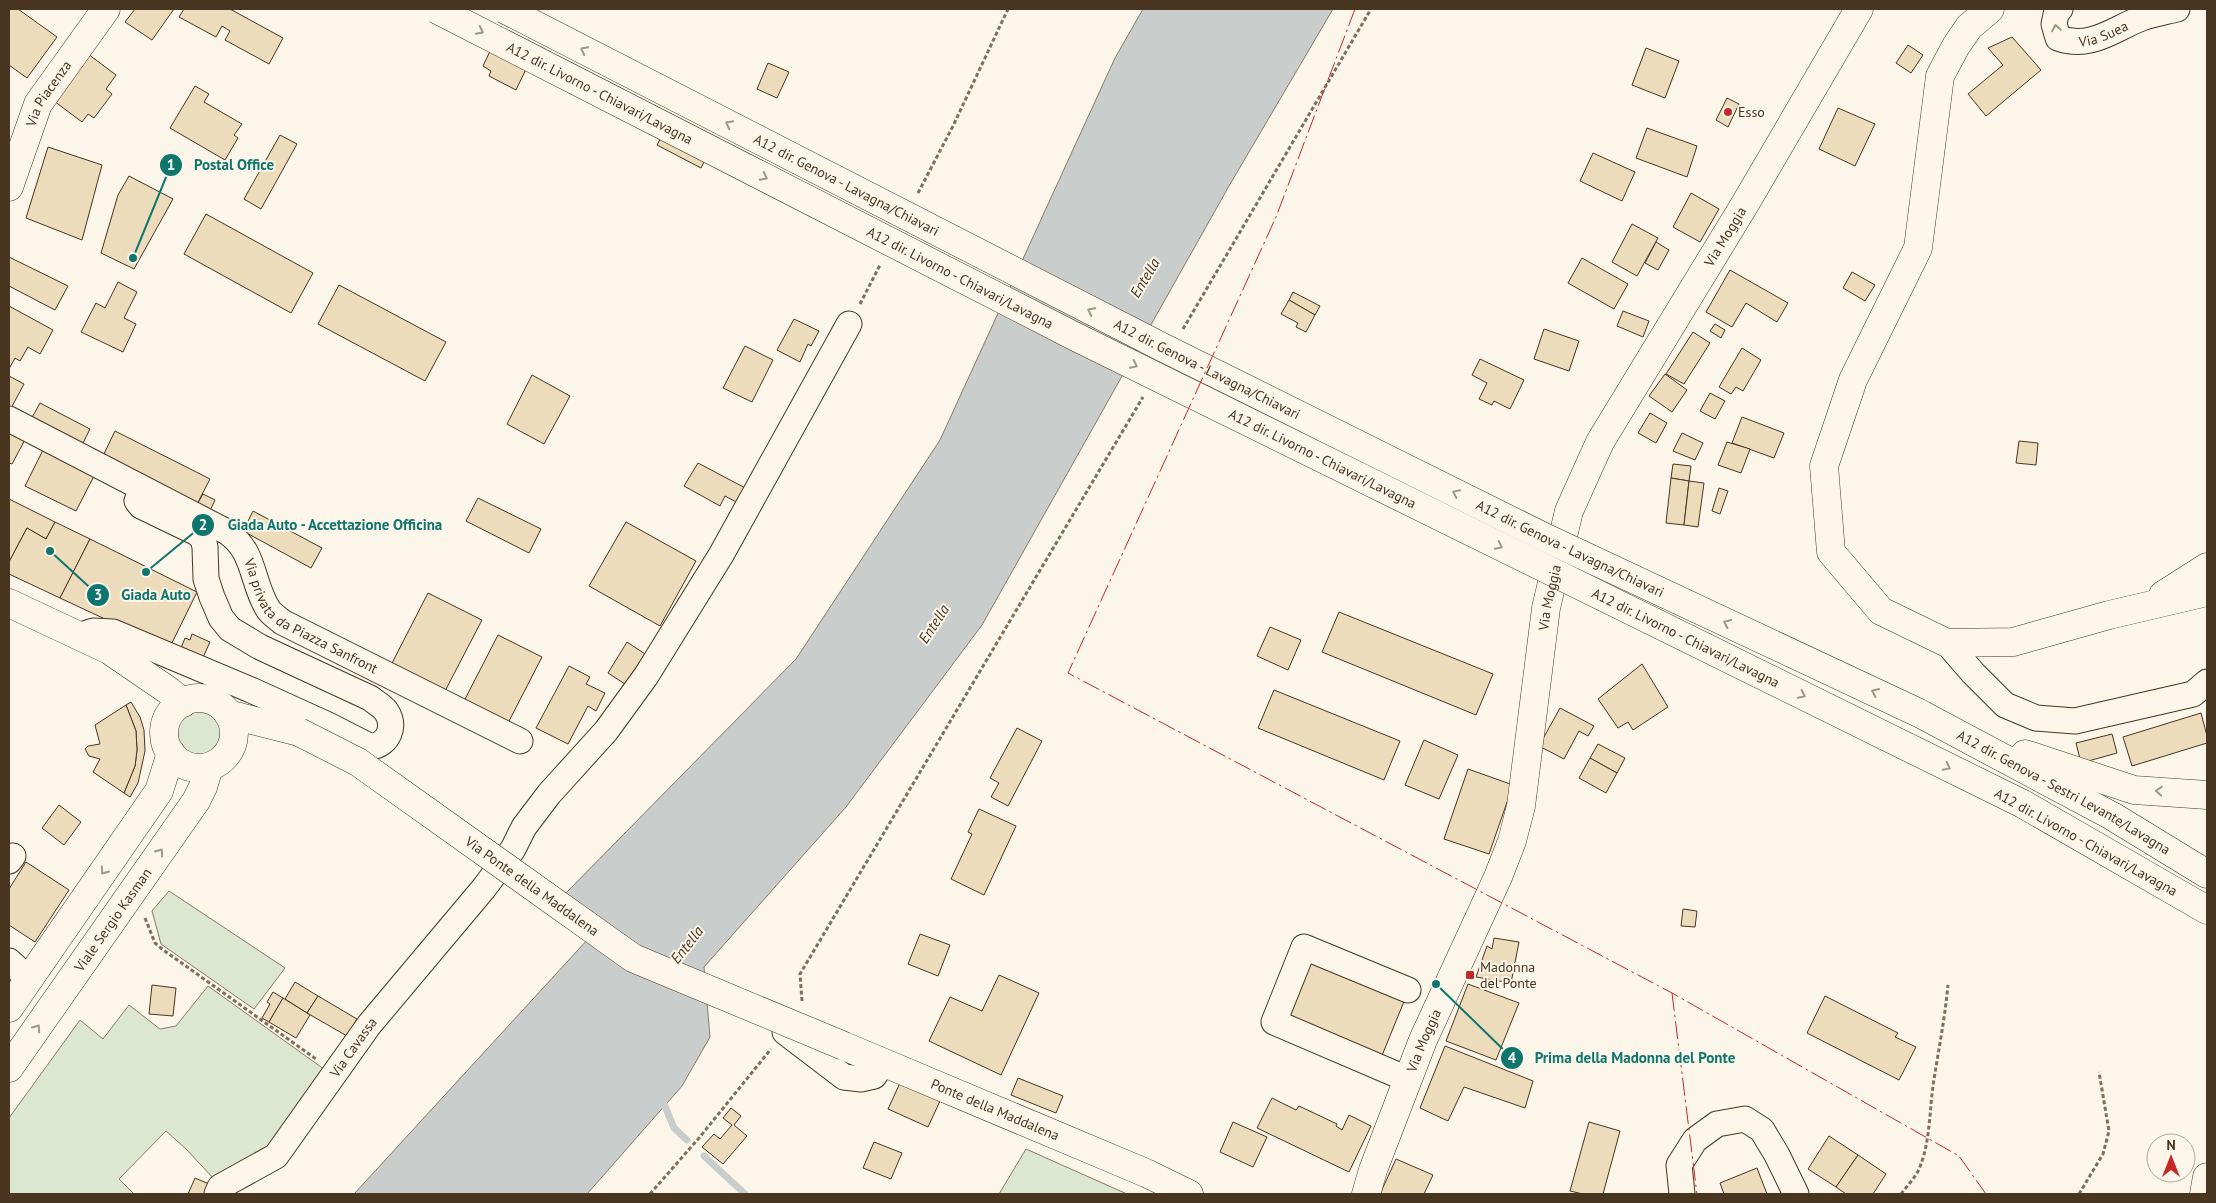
<svg xmlns="http://www.w3.org/2000/svg" width="2216" height="1203" font-family="'PT Sans',sans-serif">
	<style>
		.green { fill: #dce7d0; stroke: #887966 }
		.water { fill: #c9cecd; stroke: #887966 }
		.lines { fill: none; stroke-linecap: round; stroke-linejoin: round }
		.stream { stroke: #c9cecd; stroke-width: 7 }
		.building { fill: #ecdcbc; stroke: #4a3520 }
		.minor-casing { stroke: #4a3520; stroke-width: 27 }
		.major-casing { stroke: #4a3520; stroke-width: 29 }
		.highway-casing { stroke: #4a3520; stroke-width: 29 }
		.path { stroke: #7f6f5c; stroke-width: 3; stroke-dasharray: 4 2.5; stroke-linecap: butt }
		.minor { stroke: #fbf6e9; stroke-width: 25 }
		.major { stroke: #fbf6e9; stroke-width: 28 }
		.highway { stroke: #fbf6e9; stroke-width: 28 }
		.major-bridge-casing { stroke: #4a3520; stroke-width: 29; stroke-linecap: butt }
		.highway-bridge-casing { stroke: #4a3520; stroke-width: 29; stroke-linecap: butt }
		.major-bridge { stroke: #fbf6e9; stroke-width: 28 }
		.highway-bridge { stroke: #fbf6e9; stroke-width: 28 }
		.power { stroke: #c62828; stroke-width: 1; stroke-dasharray: 18 4 2.5 4; stroke-linecap: butt }
		.oneway { stroke: #a29684 }
		.poi-dot { fill: #c62828; stroke: #fbf6e9; stroke-width: 2 }
		.labels { text-anchor: middle; stroke-width: 4; stroke-linejoin: round; paint-order: stroke }
		.street-label { font-size: 14px; fill: #4a3520; stroke: #fbf6e9 }
		.poi-label { font-size: 14px; fill: #4a3520; stroke: #fbf6e9; text-anchor: start }
		.water-label { font-size: 15px; font-style: italic; fill: #4a3520; stroke: #fbf6e9 }
		.leader { fill: none; stroke: #0f766e; stroke-width: 2 }
		.callout-dot { fill: #0f766e; stroke: #fbf6e9; stroke-width: 2 }
		.mark-label { font-size: 15px; text-anchor: middle; font-weight: bold; fill: #fff }
		.callout-label { font-size: 15px; text-anchor: middle; font-weight: bold; fill: #0f766e; stroke: #fbf6e9; stroke-width: 4; stroke-linejoin: round; paint-order: stroke }
	</style>
	<rect width="100%" height="100%" fill="#fbf6e9"/>
	<g class="green">
		<circle cx="200" cy="733" r="23"/>
		<path d="M169,891l116,77 -31,41 -93,-65 -9,-33z"/>
		<path d="M208,986l120,86 -64,85 -49,23 -29,-31 -20,-18 -47,48 15,15h-125v-76l71,-98 23,19 26,-34 31,24 16,-3z"/>
		<path d="M1026,1149l101,45h-128z"/>
	</g>
	<path class="water" d="M1143,9h190l-104,177 -247,439 -136,182 -142,160 6,70 -28,49 -95,108h-233l246,-268 -35,-32 231,-235 144,-219 175,-382z"/>
	<g class="lines">
		<g class="stream">
			<path d="M662,1099l12,29 13,12"/>
			<path d="M704,1156l41,38"/>
		</g>
	</g>
	<g class="building">
		<path d="M9,9h9l39,28 -30,41 -18,-13z"/>
		<path d="M135,9h39l-22,31 -27,-18z"/>
		<path d="M184,9h46l53,29 -14,26 -44,-24 5,-9 -8,-5 -6,11 -37,-20z"/>
		<path d="M2012,37l29,33 -55,46 -18,-22 35,-29 -15,-17z"/>
		<path d="M1908,45l15,10 -12,18 -15,-10z"/>
		<path d="M492,47l36,18 -12,25 -27,-14 2,-5 -8,-5z"/>
		<path d="M1646,48l33,13 -14,37 -33,-13z"/>
		<path d="M88,54l28,21 -10,14 6,5 -18,24 -6,-4 -6,8 -28,-21z"/>
		<path d="M768,63l21,9 -12,26 -20,-9z"/>
		<path d="M195,86l14,8 -5,8 38,22 -8,11 4,3 -13,22 -55,-32z"/>
		<path d="M1727,98l12,6 -11,23 -12,-7z"/>
		<path d="M1838,108l37,16 -20,42 -36,-17z"/>
		<path d="M1647,128l50,18 -10,31 -51,-19z"/>
		<path d="M663,134l44,22 -6,12 -44,-23z"/>
		<path d="M280,135l17,9 -36,65 -17,-10z"/>
		<path d="M48,147l54,18 -20,75 -56,-22z"/>
		<path d="M1593,153l42,19 -13,29 -42,-20z"/>
		<path d="M129,176l44,23 -39,70 -33,-16 17,-58z"/>
		<path d="M1691,193l28,16 -19,33 -27,-15z"/>
		<path d="M206,214l107,59 -22,40 -107,-59z"/>
		<path d="M1632,224l26,14 -21,38 -25,-14z"/>
		<path d="M1656,242l13,8 -11,20 -13,-7z"/>
		<path d="M9,257l59,29 -13,24 -46,-24z"/>
		<path d="M1582,258l46,26 -14,25 -46,-26z"/>
		<path d="M1730,270l58,33 -11,19 -31,-19 -14,24 -26,-15z"/>
		<path d="M1852,272l23,13 -10,16 -22,-13z"/>
		<path d="M118,282l19,10 -13,26 12,6 -13,28 -42,-20 15,-29 9,5z"/>
		<path d="M339,285l107,57 -21,39 -107,-57z"/>
		<path d="M1293,292l27,14 -5,9 -26,-15z"/>
		<path d="M1289,300l26,15 -9,17 -10,-5 2,-4 -17,-9z"/>
		<path d="M9,306l44,24 -13,24 -12,-7 -8,14 -5,-3 -6,11z"/>
		<path d="M1623,311l26,10 -6,16 -26,-11z"/>
		<path d="M794,319l25,12 -8,15 -3,-2 -8,18 -23,-12z"/>
		<path d="M1715,324l10,6 -4,8 -11,-7z"/>
		<path d="M1544,329l35,12 -10,30 -35,-12z"/>
		<path d="M1693,332l17,11 -26,41 -18,-10z"/>
		<path d="M745,346l28,14 -21,42 -29,-14z"/>
		<path d="M1742,348l19,12 -18,31 -7,-4 -5,7 -12,-7z"/>
		<path d="M1480,359l44,21 -14,29 -16,-8 -2,4 -13,-6 8,-16 -15,-8z"/>
		<path d="M1665,374l22,16 -15,22 -23,-16z"/>
		<path d="M532,375l38,21 -26,48 -37,-20z"/>
		<path d="M9,376l15,8 -15,28z"/>
		<path d="M1710,393l15,8 -10,18 -15,-8z"/>
		<path d="M40,403l50,26 -8,16 -53,-22z"/>
		<path d="M1650,413l17,10 -11,20 -18,-10z"/>
		<path d="M1742,417l42,16 -10,25 -42,-15z"/>
		<path d="M9,427l18,9 -15,28 -3,-1z"/>
		<path d="M115,431l95,48 -15,29 -94,-48z"/>
		<path d="M1682,433l21,10 -8,17 -22,-9z"/>
		<path d="M2019,441l19,2 -2,22 -20,-2z"/>
		<path d="M1727,442l23,7 -9,24 -23,-8z"/>
		<path d="M43,450l51,26 -18,35 -51,-25z"/>
		<path d="M698,463l51,27 -9,14 -15,-8 -5,10 -36,-20z"/>
		<path d="M1673,464l18,2 -2,15 -18,-3z"/>
		<path d="M1671,478l18,3 -5,44 -18,-2z"/>
		<path d="M1689,481l15,2 -6,44 -14,-2z"/>
		<path d="M1719,488l9,3 -8,23 -8,-3z"/>
		<path d="M203,494l12,6 -7,15 -13,-7z"/>
		<path d="M478,498l63,31 -12,24 -63,-32z"/>
		<path d="M9,499l46,23 -9,17 -19,-11 -18,34z"/>
		<path d="M253,511l69,37 -11,20 -68,-37z"/>
		<path d="M55,522l35,17 -30,59 -51,-24v-12l18,-34 19,11z"/>
		<path d="M626,522l70,39 -36,65 -71,-40z"/>
		<path d="M90,539l107,53 -28,57 -109,-51z"/>
		<path d="M428,593l54,27 -38,73 -53,-28z"/>
		<path d="M1339,612l154,62 -17,41 -154,-63z"/>
		<path d="M1270,627l31,13 -13,30 -31,-14z"/>
		<path d="M192,634l18,8 -9,20 -22,-9 6,-15 5,2z"/>
		<path d="M498,635l44,22 -35,68 -44,-22z"/>
		<path d="M627,642l18,12 -20,30 -17,-11z"/>
		<path d="M1642,664l26,43 -35,23 -5,-8 -10,6 -20,-29z"/>
		<path d="M569,666l21,11 -4,7 19,9 -9,18 -8,-5 -20,38 -32,-16z"/>
		<path d="M1274,690l126,51 -16,39 -126,-52z"/>
		<path d="M131,702l9,15 4,13 1,21 -7,32 -8,14 -6,-4 11,-27 2,-16 -1,-19 -10,-26z"/>
		<path d="M126,705l10,26 1,19 -2,16 -11,27 -31,-21 7,-13 -11,-3 -4,-7 3,-3 12,-2 -5,-19z"/>
		<path d="M1560,708l34,18 -6,10 -9,-5 -15,28 -25,-13z"/>
		<path d="M2201,713l6,23v7l-75,23 -9,-29z"/>
		<path d="M1017,728l25,13 -34,65 -17,-9 8,-14 -9,-5z"/>
		<path d="M2112,734l5,19 -36,10 -5,-20z"/>
		<path d="M1424,740l34,15 -19,44 -34,-14z"/>
		<path d="M1598,744l27,14 -8,15 -27,-15z"/>
		<path d="M1590,758l27,15 -11,20 -27,-15z"/>
		<path d="M1468,769l45,16 -24,69 -45,-15z"/>
		<path d="M59,805l22,17 -17,23 -22,-17z"/>
		<path d="M979,809l37,17 -32,69 -33,-16 21,-45 -4,-2z"/>
		<path d="M26,862l43,28 -34,52 -26,-17v-36z"/>
		<path d="M1683,909l14,2 -2,16 -14,-1z"/>
		<path d="M920,934l30,11 -12,31 -30,-12z"/>
		<path d="M1494,938l25,4 -8,41 -35,-6 11,-31 5,3z"/>
		<path d="M1306,959l99,40 -24,59 -98,-40z"/>
		<path d="M999,975l40,18 -38,82 -72,-34 21,-44 32,14z"/>
		<path d="M295,982l23,14 -11,17 -22,-14z"/>
		<path d="M1468,984l51,19 -23,57 -50,-19z"/>
		<path d="M152,985l24,3 -3,28 -24,-2z"/>
		<path d="M273,992l10,6 -14,24 -7,-4 8,-14 -3,-2z"/>
		<path d="M318,996l39,23 -10,17 -40,-23z"/>
		<path d="M1825,996l73,37 -3,4 21,10 -17,33 -92,-47z"/>
		<path d="M283,998l27,17 -14,23 -27,-16z"/>
		<path d="M1445,1046l88,35 -8,27 -61,-21 -16,34 -28,-13z"/>
		<path d="M1018,1078l45,18 -7,17 -45,-18z"/>
		<path d="M900,1083l40,18 -12,26 -40,-18z"/>
		<path d="M1272,1098l24,12 3,-4 38,18 -1,2 6,4 7,-15 22,11 -22,46 -92,-44z"/>
		<path d="M731,1108l10,8 -7,9 13,11 -24,28 -21,-17 12,-13 6,5 12,-14 -9,-7z"/>
		<path d="M1233,1122l34,15 -14,30 -33,-15z"/>
		<path d="M1589,1122l31,9 -17,63h-20l-13,-3z"/>
		<path d="M1829,1136l29,19 -22,32 -28,-18z"/>
		<path d="M874,1142l28,11 -11,26 -28,-11z"/>
		<path d="M1858,1155l28,19 -13,20h-27l-10,-7z"/>
		<path d="M1396,1159l37,16 -9,19h-44z"/>
		<path d="M1757,1168l10,26h-43l-4,-11z"/>
		<path d="M195,1178l21,9 -3,7h-25z"/>
	</g>
	<g class="lines">
		<defs>
			<g id="minor">
				<path id="s1" d="M2060,9l-3,1 -3,14 4,14c33,12 55,-9 84,-20 11,-4 23,-6 35,-9"/>
				<path id="s2" d="M9,419l218,113c29,20 24,50 41,77 3,5 10,9 14,13l238,119"/>
				<path d="M78,636l15,-5 20,1 138,58 77,35 43,22c18,-3 25,-21 15,-36 -4,-5 -11,-9 -16,-13l-110,-51 -30,-18 -9,-11 -9,-21 -6,-18 -1,-32 -2,-8 -6,-6 -56,-27 -4,-5 5,-12"/>
				<path d="M1947,643l26,30 32,32 31,13 39,3 118,-27 14,-12"/>
				<path d="M9,861l4,-5"/>
				<path d="M9,961l20,18"/>
				<path d="M785,1032l59,45 17,2 13,-3 9,-13"/>
				<path d="M1407,1079l-133,-57 30,-75 104,43"/>
				<path id="s3" d="M217,1194l3,-7 56,-31 93,-131 115,-137 29,-39 11,-22 25,-33 57,-63 40,-55 75,-121 128,-231"/>
				<path d="M1682,1194l-3,-29 16,-25 22,-16 28,-5 17,11 15,25 19,39"/>
			</g>
			<g id="major">
				<path id="s4" d="M9,187l29,-83 68,-95"/>
				<path d="M9,603l100,47 60,41 14,12"/>
				<circle cx="199" cy="733" r="35"/>
				<path d="M228,714l71,18"/>
				<path d="M9,1008l150,-217 12,-38"/>
				<path id="s5" d="M844,1046l302,127 43,21"/>
				<path id="s6" d="M9,1068l187,-267 7,-14 6,-20"/>
				<path id="s7" d="M1366,1194l7,-24 50,-130 75,-163 14,-36 9,-35 25,-198 23,-97 31,-69 145,-238 114,-195"/>
			</g>
			<g id="highway">
				<path d="M1990,9l-21,18 -13,19 -16,30 -22,172 -65,132 -29,86 7,86 50,59 66,32 66,-1 96,-27 98,-23"/>
				<path d="M2163,595l44,-28"/>
				<path id="s8" d="M1919,713l193,103 95,58"/>
				<path d="M2025,754l109,36 73,5"/>
				<path d="M2023,804l184,106"/>
				<path d="M2204,1194l3,-17"/>
			</g>
		</defs>
		<use href="#minor" class="minor-casing"/>
		<use href="#major" class="major-casing"/>
		<use href="#highway" class="highway-casing"/>
		<g class="path">
			<path d="M918,193l35,-67 55,-117"/>
			<path d="M860,304l20,-39"/>
			<path d="M1183,329l188,-320"/>
			<path d="M145,918l10,25 7,6 154,110"/>
			<path d="M802,1001l-2,-27 343,-577"/>
			<path d="M650,1194l49,-56 72,-89"/>
			<path d="M1901,1194c6,-8 14,-16 18,-25 12,-28 10,-60 15,-90 5,-31 11,-62 14,-94"/>
			<path d="M2079,1194l24,-40 6,-23 -10,-59"/>
		</g>
		<use href="#minor" class="minor"/>
		<use href="#major" class="major"/>
		<use href="#highway" class="highway"/>
		<defs>
			<g id="major-bridge">
				<path id="s9" d="M299,732l59,30 275,196 211,88"/>
			</g>
			<g id="highway-bridge">
				<path id="s10" d="M436,9l638,327 949,468"/>
				<path id="s11" d="M504,9l658,338 384,191 373,175"/>
			</g>
		</defs>
		<use href="#major-bridge" class="major-bridge-casing"/>
		<use href="#highway-bridge" class="highway-bridge-casing"/>
		<use href="#major-bridge" class="major-bridge"/>
		<use href="#highway-bridge" class="highway-bridge"/>
		<g class="power">
			<path d="M1355,9l-79,208 -208,456 604,320 287,163 27,38"/>
			<path d="M1672,993l25,201"/>
		</g>
	</g>
	<defs><path id="oneway-chevron" d="M-2-3.5L2.5 0L-2 3.5" fill="none" stroke-width="1.6" stroke-linecap="round" stroke-linejoin="round" transform="scale(1.25)"/></defs>
	<g class="oneway">
		<use href="#oneway-chevron" transform="translate(2056 28) rotate(-100)"/>
		<use href="#oneway-chevron" transform="translate(480 31) rotate(27)"/>
		<use href="#oneway-chevron" transform="translate(584 50) rotate(-153)"/>
		<use href="#oneway-chevron" transform="translate(729 124) rotate(-153)"/>
		<use href="#oneway-chevron" transform="translate(764 177) rotate(27)"/>
		<use href="#oneway-chevron" transform="translate(1091 311) rotate(-153)"/>
		<use href="#oneway-chevron" transform="translate(1134 365) rotate(26)"/>
		<use href="#oneway-chevron" transform="translate(1456 493) rotate(-154)"/>
		<use href="#oneway-chevron" transform="translate(1499 546) rotate(26)"/>
		<use href="#oneway-chevron" transform="translate(1727 623) rotate(-155)"/>
		<use href="#oneway-chevron" transform="translate(1875 692) rotate(-155)"/>
		<use href="#oneway-chevron" transform="translate(1802 695) rotate(26)"/>
		<use href="#oneway-chevron" transform="translate(1947 767) rotate(26)"/>
		<use href="#oneway-chevron" transform="translate(2159 791) rotate(-175)"/>
		<use href="#oneway-chevron" transform="translate(160 852) rotate(-55)"/>
		<use href="#oneway-chevron" transform="translate(104 871) rotate(125)"/>
		<use href="#oneway-chevron" transform="translate(37 1028) rotate(-55)"/>
	</g>
	<g class="poi-dot">
		<circle cx="1728" cy="112" r="5"/>
		<rect x="1465" y="970" width="10" height="10" rx="2.5"/>
	</g>
	<g class="labels">
		<g class="street-label">
			<text dy="5" stroke="none"><textPath href="#s1" startOffset="79">Via Suea</textPath></text>
			<text dy="5" stroke="none"><textPath href="#s10" startOffset="184">A12 dir. Livorno - Chiavari/Lavagna</textPath></text>
			<text dy="5" stroke="none"><textPath href="#s4" startOffset="102">Via Piacenza</textPath></text>
			<text dy="5" stroke="none"><textPath href="#s11" startOffset="385">A12 dir. Genova - Lavagna/Chiavari</textPath></text>
			<text dy="5" stroke="none"><textPath href="#s7" startOffset="1034">Via Moggia</textPath></text>
			<text dy="5" stroke="none"><textPath href="#s10" startOffset="589">A12 dir. Livorno - Chiavari/Lavagna</textPath></text>
			<text dy="5" stroke="none"><textPath href="#s11" startOffset="790">A12 dir. Genova - Lavagna/Chiavari</textPath></text>
			<text dy="5" stroke="none"><textPath href="#s10" startOffset="994">A12 dir. Livorno - Chiavari/Lavagna</textPath></text>
			<text dy="5" stroke="none"><textPath href="#s11" startOffset="1195">A12 dir. Genova - Lavagna/Chiavari</textPath></text>
			<text dy="5" stroke="none"><textPath href="#s7" startOffset="629">Via Moggia</textPath></text>
			<text dy="5" stroke="none"><textPath href="#s2" startOffset="370">Via privata da Piazza Sanfront</textPath></text>
			<text dy="5" stroke="none"><textPath href="#s10" startOffset="1399">A12 dir. Livorno - Chiavari/Lavagna</textPath></text>
			<text dy="5" stroke="none"><textPath href="#s8" startOffset="165">A12 dir. Genova - Sestri Levante/Lavagna</textPath></text>
			<text transform="translate(2086 842) rotate(29)" y="5">A12 dir. Livorno - Chiavari/Lavagna</text>
			<text dy="5" stroke="none"><textPath href="#s9" startOffset="280">Via Ponte della Maddalena</textPath></text>
			<text dy="5" stroke="none"><textPath href="#s6" startOffset="181">Viale Sergio Kasman</textPath></text>
			<text dy="5" stroke="none"><textPath href="#s7" startOffset="164">Via Moggia</textPath></text>
			<text dy="5" stroke="none"><textPath href="#s3" startOffset="205">Via Cavassa</textPath></text>
			<text dy="5" stroke="none"><textPath href="#s5" startOffset="164">Ponte della Maddalena</textPath></text>
		</g>
		<g class="poi-label">
			<text x="1738" y="117">Esso</text>
			<text x="1480" y="972">Madonna<tspan x="1480" dy="16">del Ponte</tspan></text>
		</g>
		<g class="water-label">
			<text transform="translate(1145 278) rotate(-59)" y="5">Entella</text>
			<text transform="translate(934 624) rotate(-57)" y="5">Entella</text>
			<text transform="translate(687 945) rotate(-52)" y="5">Entella</text>
		</g>
	</g>
	<path class="leader" d="M133 258L171 165M146 572L203 525M50 551L98 595M1436 984L1512 1058"/>
	<g class="callout-dot">
		<circle cx="133" cy="258" r="5"/>
		<circle cx="146" cy="572" r="5"/>
		<circle cx="50" cy="551" r="5"/>
		<circle cx="1436" cy="984" r="5"/>
		<circle cx="171" cy="165" r="12"/>
		<circle cx="203" cy="525" r="12"/>
		<circle cx="98" cy="595" r="12"/>
		<circle cx="1512" cy="1058" r="12"/>
	</g>
	<g class="mark-label">
		<text x="171" y="170">1</text>
		<text x="203" y="530">2</text>
		<text x="98" y="600">3</text>
		<text x="1512" y="1063">4</text>
	</g>
	<g class="callout-label">
		<text x="234" y="170">Postal Office</text>
		<text x="335" y="530">Giada Auto - Accettazione Officina</text>
		<text x="156" y="600">Giada Auto</text>
		<text x="1635" y="1063">Prima della Madonna del Ponte</text>
	</g>
	<rect width="2216" height="1203" fill="none" stroke="#4a3520" stroke-width="20"/>
	<g transform="translate(2171 1158)"><circle r="24" fill="#fbf6e9" stroke="#b4a999"/>
	<path d="M0-4L9 19L0 12L-9 19Z" fill="#c62828"/>
	<text y="-8" font-size="14" font-weight="bold" text-anchor="middle" fill="#4a3520">N</text>
	</g>
</svg>
